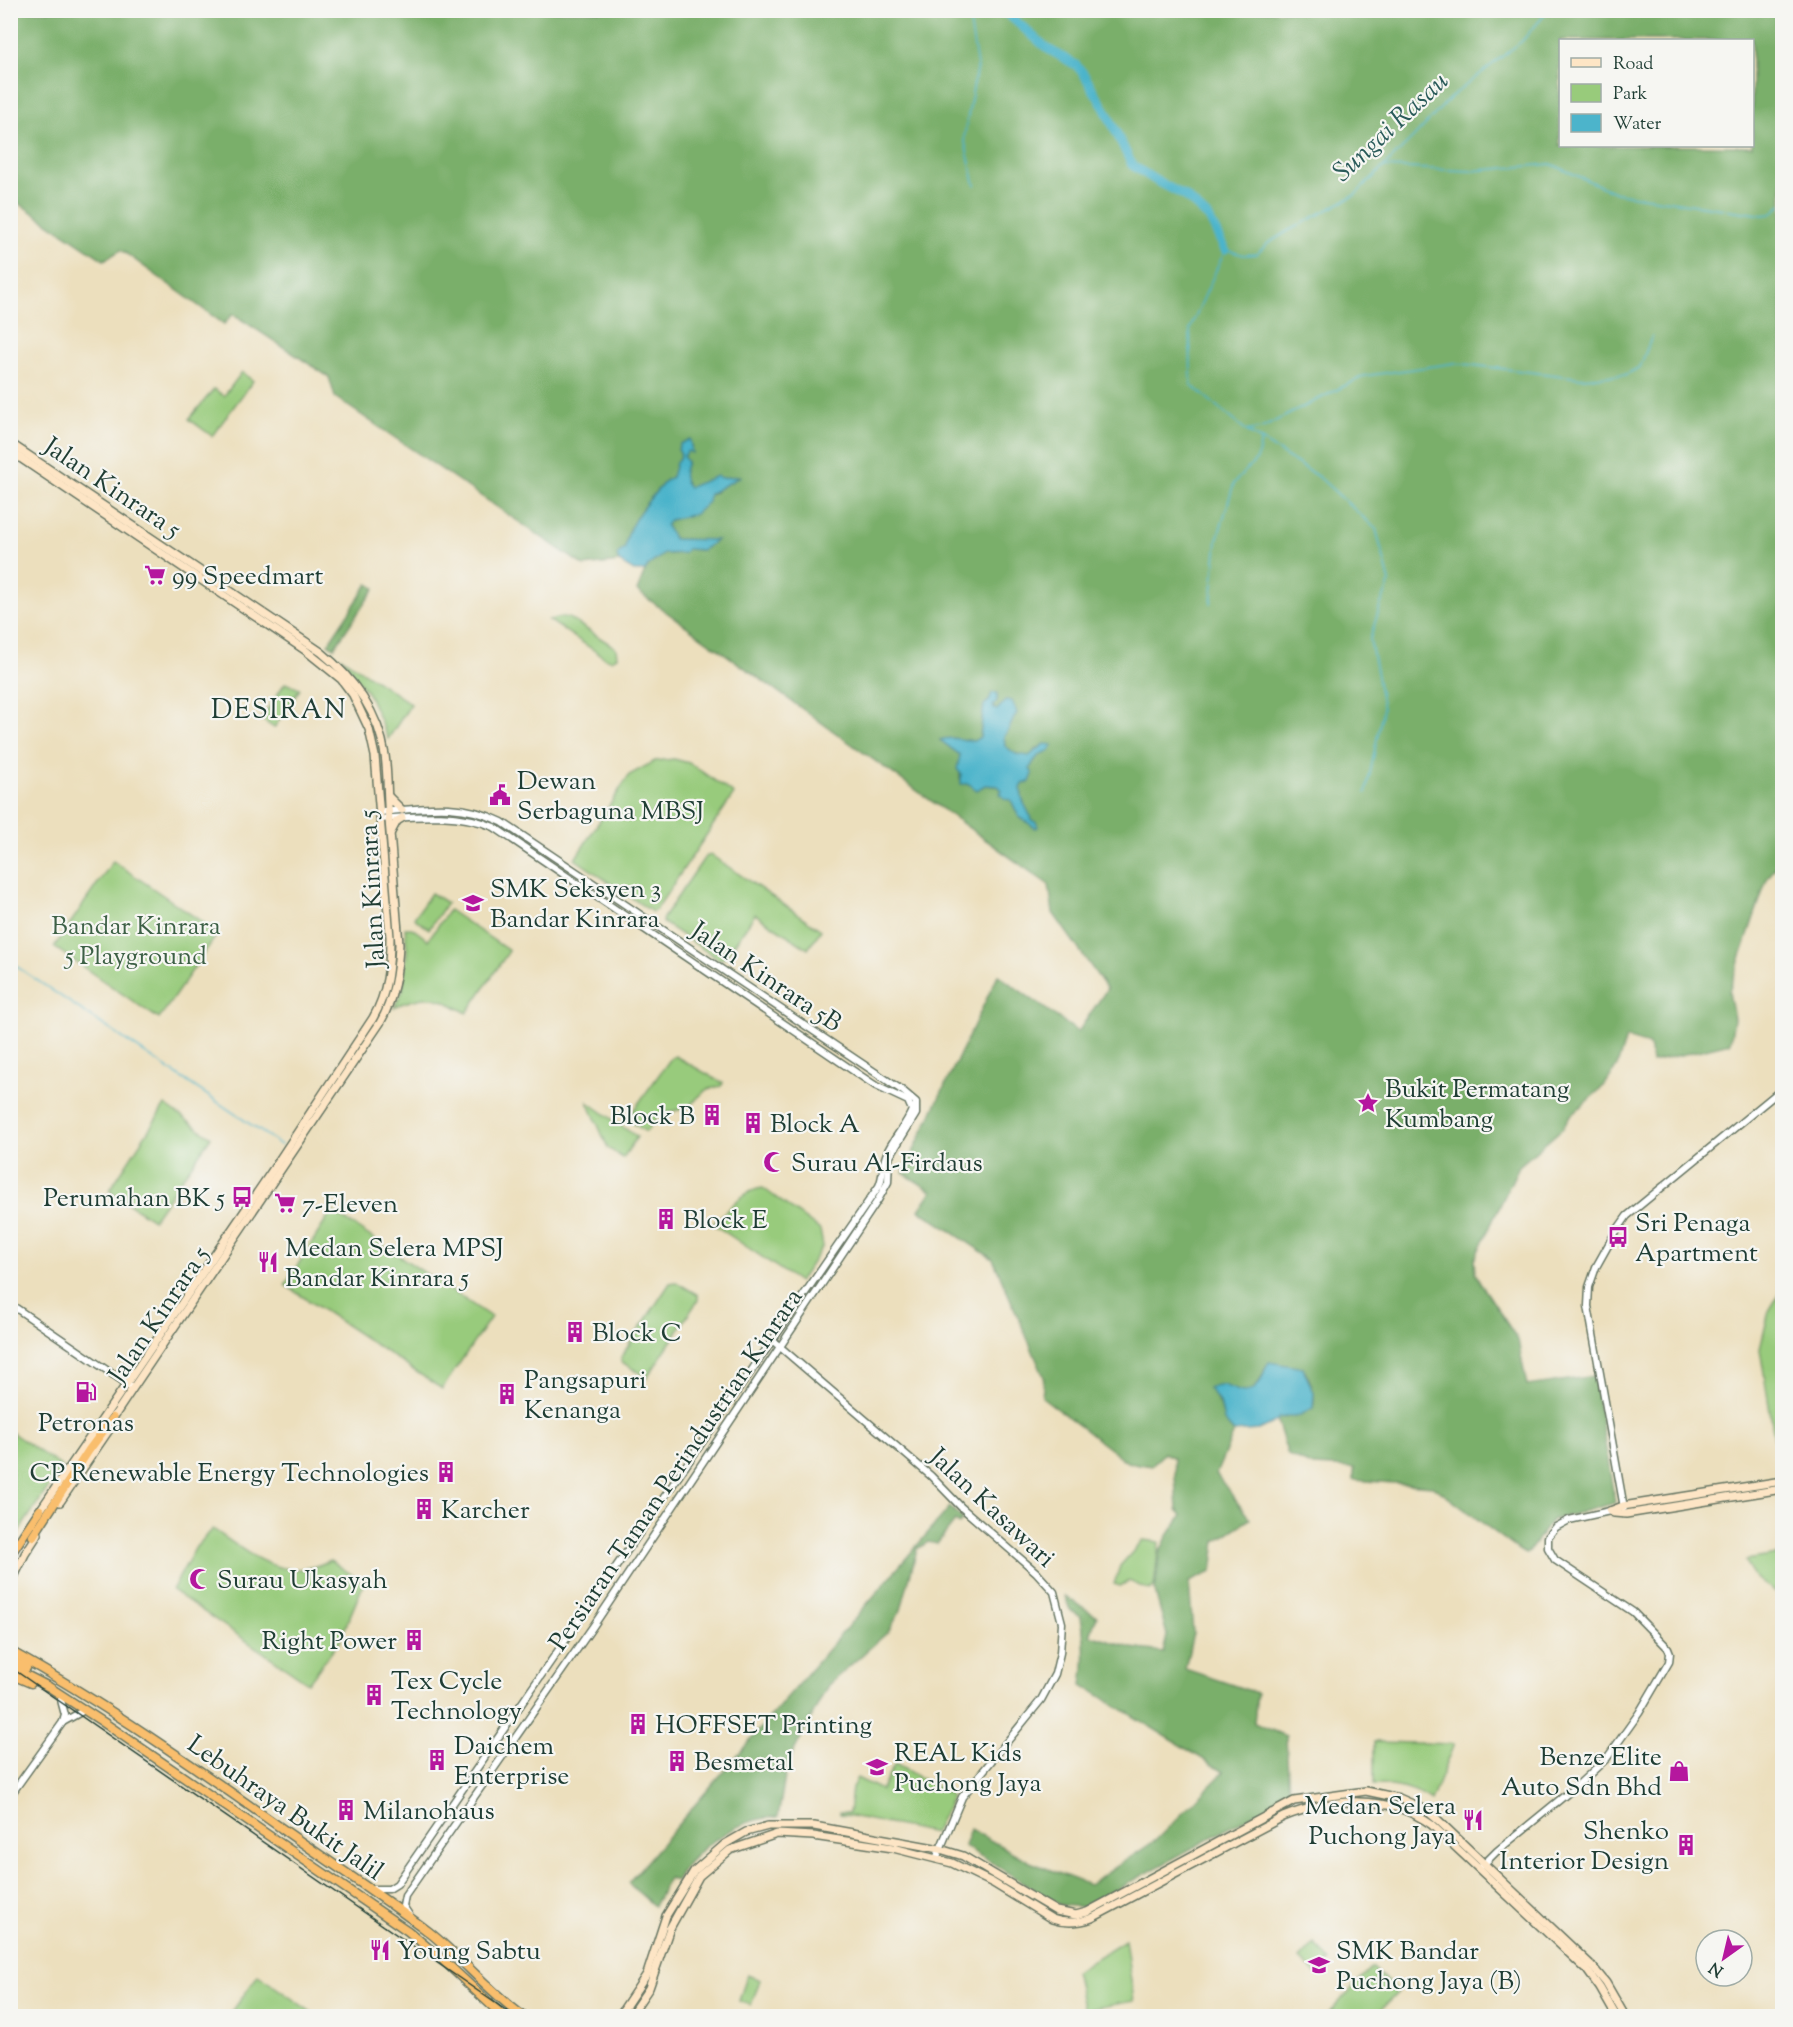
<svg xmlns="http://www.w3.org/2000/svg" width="1793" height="2027" font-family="'Sorts Mill Goudy',serif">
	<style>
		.green { fill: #98cb7b; stroke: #5c8458; stroke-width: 1.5 }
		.forest { fill: #7aaf6b; stroke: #4c7650; stroke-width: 1.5; fill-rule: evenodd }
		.water { fill: #4cb4cb; stroke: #367880; stroke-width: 1.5 }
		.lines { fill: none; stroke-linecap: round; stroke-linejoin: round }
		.stream { stroke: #4cb4cb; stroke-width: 1.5 }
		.river { stroke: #4cb4cb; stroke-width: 9 }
		.tertiary-casing { stroke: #677664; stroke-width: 9 }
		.secondary-casing { stroke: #677664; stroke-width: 10 }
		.trunk-casing { stroke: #677664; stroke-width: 11 }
		.tertiary { stroke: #fff; stroke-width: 6 }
		.secondary { stroke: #fde5c5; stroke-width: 7 }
		.trunk { stroke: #f9be6d; stroke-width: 8 }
		.tram { stroke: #1f3d34; stroke-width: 1.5 }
		.labels { text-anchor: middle; stroke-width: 4.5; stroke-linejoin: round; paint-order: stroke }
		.street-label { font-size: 26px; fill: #1f3d34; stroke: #f6f6f2 }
		.poi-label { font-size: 26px; fill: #1f3d34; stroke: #f6f6f2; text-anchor: start }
		.park-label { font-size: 26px; fill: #3d6046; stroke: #f6f6f2 }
		.water-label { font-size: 27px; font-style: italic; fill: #2a5b5a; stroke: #f6f6f2 }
		.neighbourhood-label { font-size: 27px; letter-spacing: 1.5px; fill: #1f3d34; stroke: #f6f6f2 }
	</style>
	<rect width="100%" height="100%" fill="#f6f6f2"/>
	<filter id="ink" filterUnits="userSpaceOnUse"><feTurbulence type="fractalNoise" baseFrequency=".0167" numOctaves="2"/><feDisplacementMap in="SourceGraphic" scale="12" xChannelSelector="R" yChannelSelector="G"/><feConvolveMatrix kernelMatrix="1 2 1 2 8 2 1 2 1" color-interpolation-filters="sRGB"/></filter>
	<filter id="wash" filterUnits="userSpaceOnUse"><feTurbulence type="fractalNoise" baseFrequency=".008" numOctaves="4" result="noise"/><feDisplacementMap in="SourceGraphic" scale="24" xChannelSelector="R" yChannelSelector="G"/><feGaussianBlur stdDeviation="1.35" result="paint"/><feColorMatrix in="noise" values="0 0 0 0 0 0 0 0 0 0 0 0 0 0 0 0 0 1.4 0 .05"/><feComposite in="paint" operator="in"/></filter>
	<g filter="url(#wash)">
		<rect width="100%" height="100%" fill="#ecdfbd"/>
		<g class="green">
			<path d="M242,372l11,9 -41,55 -23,-17 25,-30 10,7z"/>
			<path d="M562,617l7,1 47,30 1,9 -6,3 -4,-1 -58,-39z"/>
			<path d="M341,657l70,47 -23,35 -19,-44z"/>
			<path d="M285,683l15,6 -26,39 -13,-9z"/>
			<path d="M674,759l15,4 45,31 -78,116 -4,2 -77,-53 54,-84 26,-14z"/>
			<path d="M711,855l110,75 -13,19 -53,-35 -30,44 -7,1 -56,-37 1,-4 42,-61z"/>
			<path d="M113,861l105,72 -59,86 -105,-72z"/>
			<path d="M431,893l16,10 -18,26 -15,-11z"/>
			<path d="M449,910l60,41 -42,62c-31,-18 -39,-20 -73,-6l9,-17 4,-40 -2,-22h7l16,12z"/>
			<path d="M675,1056l48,27 -2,3 -15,4 -19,18 -23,5 -6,3 -12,16 -19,-13 44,-61z"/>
			<path d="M588,1102l49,35 -14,21 -15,-10z"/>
			<path d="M165,1105l46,32 -58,83 -44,-29z"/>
			<path d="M763,1188l57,42 3,16 -24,36 -86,-58c14,-13 29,-34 50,-36z"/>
			<path d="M332,1211l159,106 -49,72 -157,-104z"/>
			<path d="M676,1282l22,13v5l-51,78 -25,-16 -1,-5 49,-74z"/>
			<path d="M1782,1289v184l-2,1 -20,-125 9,-38z"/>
			<path d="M11,1432l51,35 -51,76z"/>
			<path d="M213,1529c36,25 72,56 117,31l34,23 -25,59 -31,41 -136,-93 24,-43z"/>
			<path d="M1143,1540l16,2 -5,45 -5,3 -20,-9 -9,5 -6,-2 6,-18z"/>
			<path d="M1782,1554v43c-13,-10 -34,-19 -36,-37z"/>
			<path d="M1374,1742l80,2 -23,57c-16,-12 -37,-16 -57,-16z"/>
			<path d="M895,1764l55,30 1,5 -17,34 -94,-19v-2l9,1 3,-25 5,-10 24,12z"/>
			<path d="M1125,1940l9,61 -50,9 -9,-39z"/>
			<path d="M1314,1944l16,16 -13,15 -17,-16z"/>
			<path d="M1372,1967l26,25 -23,24h-47l-1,-1z"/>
			<path d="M258,1975l59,41h-88z"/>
			<path d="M747,1975l13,5 -9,25 -12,-4z"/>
		</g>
		<g class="forest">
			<path d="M10,11h1772v847l-15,21 -35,103 -3,10 5,27 -4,24 -78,19 -3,-17 -23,-7 -9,28 -12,19 -35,31 -7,12 -44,38 -45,94 1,12 5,10 38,58 9,46 67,-10 21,127 -63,17 -25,34 -7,-3 -87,-65 -79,-6v-12l-41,-2 -25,-11 -11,-34 2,-3c13,-1 23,-3 34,-10 4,-13 -3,-29 -10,-40l-37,-2c-17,49 -30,12 -57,22 3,5 9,11 11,17 3,10 6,20 14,27l-18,42 34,45 -34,22 -4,31 -23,10 4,51 -8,36 72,24 -3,30 32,13 3,59 -204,112 -25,-2 -96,-59 6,-17 60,33 59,23 67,-45 68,-68 -142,-87c4,-22 3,-45 -1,-68l-11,-7 -5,-14 32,20 -7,19 41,13 32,4 4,-17 -12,-44 4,-37 8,-17 15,-22 -5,-5 -3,-52 -10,-5 -12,13 -25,-4 -85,-65 2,-20 -51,-118 -74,-49 13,-19 -29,-18 95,-198 80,57 29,-43 -54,-76 -4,-28 -412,-294 8,-20 4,-6 15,-11 20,-1 3,-4 15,1 14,-9 -42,-2 -8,-13 4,-6c18,-5 29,-22 47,-29l1,-2 22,-13 -19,2 -32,9c-8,-9 -7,-14 -2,-25l-4,-6 9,-10c-12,10 -16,17 -20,31l-6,3c-17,21 -38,40 -41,68l-8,7 2,7 -35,4 -249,-169 -6,-20 -96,-63 -9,10 -103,-74 -17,10 -93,-62zM1560,40h192v106h-192zM997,693v8l-4,5 1,3 3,1 9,-10c5,15 9,24 -2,36l1,10 11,8 13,3 6,-7 10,-6 -12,17 -12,27 1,11 9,21 -3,1 -9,-4 -8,-17 -13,-14 -29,-2 -9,-5v-24l-20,-15c11,-4 23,0 34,1l6,-4 4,-32z"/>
			<path d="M368,584l7,4 -41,60 -6,-4z"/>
			<path d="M950,1507l13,12 -4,5 -4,-3 -18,23 -9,-2 -11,7 -16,61 -13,22 -60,53 -41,80 -9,52c-38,0 -85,32 -102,64l-7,-3 -15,28 -26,-23z"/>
		</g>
		<g class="water">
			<path d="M690,439l2,14 -4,-2 -5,5 4,6c-4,10 -6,16 2,25l28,-11 4,2 20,-2 -32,18 -1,8 -13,12 -25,6 -4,6 8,13 43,1 -15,10 -15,-1 -3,4 -20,1 -15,11 -4,6h-11l-15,-9 -2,-7 8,-7c3,-28 24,-47 41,-68l6,-3 4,-14 5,-8 -3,-6 2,-5z"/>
			<path d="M992,693h5v8l-4,5 1,3 3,1 9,-10 6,1 5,12c-6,8 -6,16 -13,23l1,10 11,8 13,2 16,-12 8,1 -4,6c-10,3 -15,8 -19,18l3,5 -3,8 -6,1 -3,5c1,3 0,6 1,9 1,8 8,14 9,23l5,2 2,5 -2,1c-5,-2 -10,-8 -17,-11l-8,-17 -6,-1 -5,-6 2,-3 -4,-4 -13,-1 -8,5 -8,-6h-8v-10l-4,-5 3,-14 -20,-15c11,-4 22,0 34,1l6,-4 4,-32 5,-4z"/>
			<path d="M1269,1362l34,6 11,25 -1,15 -13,7 -21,3 -2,3 -19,9 -24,2 -10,-11 -4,-19 -12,-14c5,-2 9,-4 15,-3 11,3 20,12 32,3 8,-6 8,-18 14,-26z"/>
		</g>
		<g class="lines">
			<g class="stream">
				<path d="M968,10l9,56 -13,72 11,47"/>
				<path d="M1384,167l87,4 80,-7 65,29 147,22 8,-1 11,-10"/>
				<path d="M1247,431l15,-3 102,-52 91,-13 126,15 44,-3 15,-8 12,-31"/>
				<path d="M1211,604l6,-64 17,-57 23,-24 4,-18"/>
				<path d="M1366,793l17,-84 -13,-70 10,-33 10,-24 -14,-53 -56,-51 -73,-47 -56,-46 -1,-56 35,-79 19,5 13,-1 10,-10 21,-13 67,-36 58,-57 38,-41 71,-56 27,-31"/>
				<path d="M10,962l271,183"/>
			</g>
			<path class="river" d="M1003,10l45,39 28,16 7,8 22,36 27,56 23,15 30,16 24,22 16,32"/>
		</g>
	</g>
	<g filter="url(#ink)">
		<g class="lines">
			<defs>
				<g id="tertiary">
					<path d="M380,812c44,-4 81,-11 122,10l401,269 13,11v12l-27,44 -1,24 -10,18 -284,425 -189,271 -2,10 6,9"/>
					<path d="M10,1304l120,82"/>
					<path d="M772,1340l159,136 30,31 75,65 18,20 8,31 -2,30 -5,21 -14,26 -79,97 -26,62"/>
					<path d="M1624,1508l-36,-202 1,-19 7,-20 19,-34 12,-17 155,-127"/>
					<path d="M61,1700l4,15 -2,7"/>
					<path d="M10,1796l53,-74 18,-10"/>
					<path d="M1479,1869l18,-18 82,-67 28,-26 32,-45 30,-51 1,-9 -2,-5 -35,-36 -78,-52 -7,-12v-11l8,-10 13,-7 41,-9"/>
					<path d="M373,1889h16l8,-5 482,-698c5,-11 3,-23 8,-33 6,-15 19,-27 25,-43l-4,-9 -32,-15 -15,-10 -367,-249c-36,-15 -75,-11 -113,-8"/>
				</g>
				<g id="secondary">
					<path d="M10,443l311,209c32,26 58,61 64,103 3,22 2,43 4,65 3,41 7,82 10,124 -1,28 -5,54 -19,79l-247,365 -20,30 -4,12 -49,72"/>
					<path d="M10,451l295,199 36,29 12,16 16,34 6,27 15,181c0,29 -2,55 -17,81l-99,150 -235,344"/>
					<path d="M389,797l13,13"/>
					<path d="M391,832l6,-11 5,-3"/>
					<path d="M113,1374l14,1 6,-3"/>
					<path d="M1610,1511l4,2 12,1 156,-25"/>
					<path d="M1610,1511l13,-5 159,-25"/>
					<path d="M10,1585l15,-31 13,-20"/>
					<path d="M619,2016l28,-42 19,-58 28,-45 31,-27 21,-12 22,-6h46l126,23 23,7 93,55 20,4 11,-3 207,-111 72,-10 33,7 27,12 12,10 154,146 14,17 19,33"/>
					<path d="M630,2016l19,-28 21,-60 29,-52 31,-26 47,-16 36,2 80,12 59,15 41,20 59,36c14,5 26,4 40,-1l191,-101c49,-19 104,-24 149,8l155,145 13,18 16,28"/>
				</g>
				<g id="trunk">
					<path d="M33,1536l56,-86 24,-32"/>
					<path d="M10,1555l30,-45"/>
					<path d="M10,1651c96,53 185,116 274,179 48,34 98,66 145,102 33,26 60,60 94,84"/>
					<path d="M10,1660l16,8"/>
					<path d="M10,1667l39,20 54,35 305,209 36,30 59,55"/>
					<path d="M10,1674l21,9"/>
				</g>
			</defs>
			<use href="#tertiary" class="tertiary-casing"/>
			<use href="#secondary" class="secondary-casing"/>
			<use href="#trunk" class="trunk-casing"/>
			<use href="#tertiary" class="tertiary"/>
			<use href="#secondary" class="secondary"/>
			<use href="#trunk" class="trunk"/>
			<path class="tram" d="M10,1667l504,349"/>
		</g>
	</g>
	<defs>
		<symbol id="supermarket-bare" viewBox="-9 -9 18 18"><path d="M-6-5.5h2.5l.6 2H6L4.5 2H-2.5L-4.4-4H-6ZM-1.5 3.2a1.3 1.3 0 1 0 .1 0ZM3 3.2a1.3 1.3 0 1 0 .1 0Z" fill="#b5179e" stroke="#f6f6f2" stroke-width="2.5" paint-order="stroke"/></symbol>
		<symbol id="civic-bare" viewBox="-9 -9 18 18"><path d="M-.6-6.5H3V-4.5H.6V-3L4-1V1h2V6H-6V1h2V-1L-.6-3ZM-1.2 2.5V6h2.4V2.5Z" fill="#b5179e" stroke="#f6f6f2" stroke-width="2.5" paint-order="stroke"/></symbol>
		<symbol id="school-bare" viewBox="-9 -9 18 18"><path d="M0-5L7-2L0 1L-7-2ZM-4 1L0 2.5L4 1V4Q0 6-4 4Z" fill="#b5179e" stroke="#f6f6f2" stroke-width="2.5" paint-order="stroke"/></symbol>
		<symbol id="sight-bare" viewBox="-9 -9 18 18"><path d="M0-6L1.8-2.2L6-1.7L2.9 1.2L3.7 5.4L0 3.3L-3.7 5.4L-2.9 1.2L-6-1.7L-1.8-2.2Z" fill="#b5179e" stroke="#f6f6f2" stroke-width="2.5" paint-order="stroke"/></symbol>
		<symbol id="building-bare" viewBox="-9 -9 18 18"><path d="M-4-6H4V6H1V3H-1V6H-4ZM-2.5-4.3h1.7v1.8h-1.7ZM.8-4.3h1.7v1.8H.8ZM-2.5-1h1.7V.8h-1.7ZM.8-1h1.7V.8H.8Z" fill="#b5179e" stroke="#f6f6f2" stroke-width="2.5" paint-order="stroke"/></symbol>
		<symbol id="mosque-bare" viewBox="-9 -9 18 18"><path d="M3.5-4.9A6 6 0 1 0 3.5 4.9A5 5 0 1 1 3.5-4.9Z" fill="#b5179e" stroke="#f6f6f2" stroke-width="2.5" paint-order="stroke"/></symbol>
		<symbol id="bus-bare" viewBox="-9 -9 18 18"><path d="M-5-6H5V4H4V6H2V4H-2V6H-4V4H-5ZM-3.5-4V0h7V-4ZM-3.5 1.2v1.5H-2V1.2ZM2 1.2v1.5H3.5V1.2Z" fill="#b5179e" stroke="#f6f6f2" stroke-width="2.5" paint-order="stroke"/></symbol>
		<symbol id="restaurant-bare" viewBox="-9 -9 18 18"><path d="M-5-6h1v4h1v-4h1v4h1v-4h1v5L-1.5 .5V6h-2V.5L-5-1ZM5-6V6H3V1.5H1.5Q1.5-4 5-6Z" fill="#b5179e" stroke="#f6f6f2" stroke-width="2.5" paint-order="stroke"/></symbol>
		<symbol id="fuel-bare" viewBox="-9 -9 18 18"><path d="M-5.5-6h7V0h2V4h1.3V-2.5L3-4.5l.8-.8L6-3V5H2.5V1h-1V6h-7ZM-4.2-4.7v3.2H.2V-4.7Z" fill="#b5179e" stroke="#f6f6f2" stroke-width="2.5" paint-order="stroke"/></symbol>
		<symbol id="shop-bare" viewBox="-9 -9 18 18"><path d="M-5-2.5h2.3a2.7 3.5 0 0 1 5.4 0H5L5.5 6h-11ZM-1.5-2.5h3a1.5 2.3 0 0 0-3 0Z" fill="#b5179e" stroke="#f6f6f2" stroke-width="2.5" paint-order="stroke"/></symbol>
	</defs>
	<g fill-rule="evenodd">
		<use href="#supermarket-bare" x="140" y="560" width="30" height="30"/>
		<use href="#civic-bare" x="485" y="780" width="30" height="30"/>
		<use href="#school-bare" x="458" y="888" width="30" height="30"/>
		<use href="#sight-bare" x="1353" y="1088" width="30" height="30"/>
		<use href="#building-bare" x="697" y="1100" width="30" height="30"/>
		<use href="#building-bare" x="738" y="1108" width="30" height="30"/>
		<use href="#mosque-bare" x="759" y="1147" width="30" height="30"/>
		<use href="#bus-bare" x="227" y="1182" width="30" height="30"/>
		<use href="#supermarket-bare" x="270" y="1188" width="30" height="30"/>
		<use href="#building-bare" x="651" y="1204" width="30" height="30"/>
		<use href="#bus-bare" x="1603" y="1222" width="30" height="30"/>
		<use href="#restaurant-bare" x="253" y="1247" width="30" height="30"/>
		<use href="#building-bare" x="560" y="1317" width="30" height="30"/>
		<use href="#fuel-bare" x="71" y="1377" width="30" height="30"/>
		<use href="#building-bare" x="492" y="1379" width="30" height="30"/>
		<use href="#building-bare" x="431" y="1457" width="30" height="30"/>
		<use href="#building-bare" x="409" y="1494" width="30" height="30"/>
		<use href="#mosque-bare" x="185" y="1564" width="30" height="30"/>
		<use href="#building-bare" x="399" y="1625" width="30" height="30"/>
		<use href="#building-bare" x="359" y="1680" width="30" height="30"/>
		<use href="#building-bare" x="623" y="1709" width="30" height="30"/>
		<use href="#building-bare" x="422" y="1745" width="30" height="30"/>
		<use href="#building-bare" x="662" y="1746" width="30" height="30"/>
		<use href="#school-bare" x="862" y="1752" width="30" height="30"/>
		<use href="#shop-bare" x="1664" y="1756" width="30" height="30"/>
		<use href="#building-bare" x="331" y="1795" width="30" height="30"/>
		<use href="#restaurant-bare" x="1458" y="1805" width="30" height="30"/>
		<use href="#building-bare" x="1671" y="1830" width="30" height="30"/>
		<use href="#restaurant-bare" x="365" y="1935" width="30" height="30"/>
		<use href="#school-bare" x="1304" y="1950" width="30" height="30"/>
	</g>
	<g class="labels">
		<g class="street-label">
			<text transform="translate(113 487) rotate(34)" y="9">Jalan Kinrara 5</text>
			<text transform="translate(371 889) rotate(-93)" y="9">Jalan Kinrara 5</text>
			<text transform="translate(767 976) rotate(34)" y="9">Jalan Kinrara 5B</text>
			<text transform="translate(158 1314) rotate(-56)" y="9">Jalan Kinrara 5</text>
			<text transform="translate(675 1469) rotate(-56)" y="9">Persiaran Taman Perindustrian Kinrara</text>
			<text transform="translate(993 1507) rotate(43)" y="9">Jalan Kasawari</text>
			<text transform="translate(286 1807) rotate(35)" y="9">Lebuhraya Bukit Jalil</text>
		</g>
		<g class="poi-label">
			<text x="172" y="584">99 Speedmart</text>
			<text x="517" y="789">Dewan<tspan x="517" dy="30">Serbaguna MBSJ</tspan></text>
			<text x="490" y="897">SMK Seksyen 3<tspan x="490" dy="30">Bandar Kinrara</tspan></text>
			<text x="1385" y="1097">Bukit Permatang<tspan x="1385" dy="30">Kumbang</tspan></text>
			<text x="695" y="1124" text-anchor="end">Block B</text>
			<text x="770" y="1132">Block A</text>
			<text x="791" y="1171">Surau Al-Firdaus</text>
			<text x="225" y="1206" text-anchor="end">Perumahan BK 5</text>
			<text x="302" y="1212">7-Eleven</text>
			<text x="683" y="1228">Block E</text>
			<text x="1635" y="1231">Sri Penaga<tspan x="1635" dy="30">Apartment</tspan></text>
			<text x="285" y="1256">Medan Selera MPSJ<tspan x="285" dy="30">Bandar Kinrara 5</tspan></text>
			<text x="592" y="1341">Block C</text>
			<text x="524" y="1388">Pangsapuri<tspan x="524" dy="30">Kenanga</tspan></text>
			<text x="86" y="1431" text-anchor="middle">Petronas</text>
			<text x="429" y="1481" text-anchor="end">CP Renewable Energy Technologies</text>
			<text x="441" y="1518">Karcher</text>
			<text x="217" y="1588">Surau Ukasyah</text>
			<text x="397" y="1649" text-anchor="end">Right Power</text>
			<text x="391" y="1689">Tex Cycle<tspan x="391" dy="30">Technology</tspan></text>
			<text x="655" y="1733">HOFFSET Printing</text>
			<text x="454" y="1754">Daichem<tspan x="454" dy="30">Enterprise</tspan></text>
			<text x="894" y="1761">REAL Kids<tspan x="894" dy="30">Puchong Jaya</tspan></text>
			<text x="1662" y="1765" text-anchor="end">Benze Elite<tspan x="1662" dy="30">Auto Sdn Bhd</tspan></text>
			<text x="694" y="1770">Besmetal</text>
			<text x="1456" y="1814" text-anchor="end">Medan Selera<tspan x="1456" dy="30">Puchong Jaya</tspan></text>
			<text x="363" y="1819">Milanohaus</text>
			<text x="1669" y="1839" text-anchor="end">Shenko<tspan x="1669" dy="30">Interior Design</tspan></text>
			<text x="397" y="1959">Young Sabtu</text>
			<text x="1336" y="1959">SMK Bandar<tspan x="1336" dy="30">Puchong Jaya (B)</tspan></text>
		</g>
		<g class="park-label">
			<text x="136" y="934">Bandar Kinrara<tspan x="136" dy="30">5 Playground</tspan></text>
		</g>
		<g class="water-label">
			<text transform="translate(1390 126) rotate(-43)" y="9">Sungai Rasau</text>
		</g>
		<g class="neighbourhood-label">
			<text x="279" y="718">DESIRAN</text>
		</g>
	</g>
	<rect width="1793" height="2027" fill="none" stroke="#f6f6f2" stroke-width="36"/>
	<rect x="1559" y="39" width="195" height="108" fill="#f6f6f2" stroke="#a0aca6" stroke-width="1.5"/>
	<rect x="1571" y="58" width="30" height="9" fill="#fde5c5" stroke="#a0aca6" stroke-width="1.5"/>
	<text x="1613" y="69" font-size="18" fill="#1f3d34">Road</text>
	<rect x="1571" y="84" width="30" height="18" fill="#98cb7b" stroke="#a0aca6" stroke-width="1.5"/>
	<text x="1613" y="99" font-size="18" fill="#1f3d34">Park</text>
	<rect x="1571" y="114" width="30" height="18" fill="#4cb4cb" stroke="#a0aca6" stroke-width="1.5"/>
	<text x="1613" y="129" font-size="18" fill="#1f3d34">Water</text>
	<g transform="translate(1724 1958) rotate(214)"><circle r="28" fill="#f6f6f2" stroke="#a0aca6" stroke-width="1.5"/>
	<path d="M0-4.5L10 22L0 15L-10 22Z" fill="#b5179e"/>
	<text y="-9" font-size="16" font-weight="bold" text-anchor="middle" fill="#1f3d34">N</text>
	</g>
</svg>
